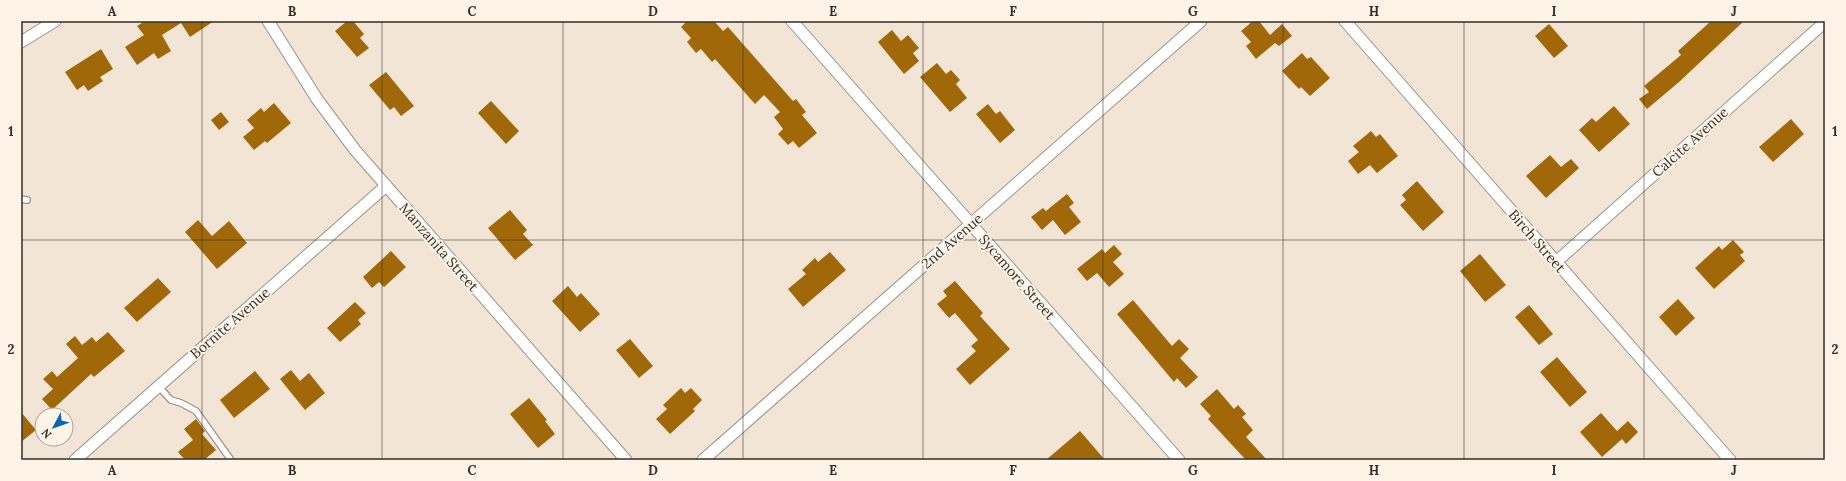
<svg xmlns="http://www.w3.org/2000/svg" width="1846" height="481" font-family="Lora,serif">
	<style>
		.building { fill: #a06808 }
		.lines { fill: none; stroke-linecap: round; stroke-linejoin: round }
		.lane-casing { stroke: #9f9284; stroke-width: 8 }
		.street-casing { stroke: #9f9284; stroke-width: 13 }
		.lane { stroke: #fff; stroke-width: 5.5 }
		.street { stroke: #fff; stroke-width: 11 }
		.grid { fill: none; stroke: #332e28; stroke-width: 1; stroke-opacity: 0.55 }
		.labels { text-anchor: middle; stroke-width: 4; stroke-linejoin: round; paint-order: stroke }
		.street-label { font-size: 14px; fill: #332e28; stroke: #fdf3e6 }
		.neatline { fill: none; stroke: #332e28; stroke-width: 1.5 }
		.grid-label { font-size: 13px; text-anchor: middle; font-weight: bold; fill: #332e28 }
	</style>
	<rect width="100%" height="100%" fill="#f2e5d6"/>
	<g class="building">
		<path d="M145,21h69l-24,16 -9,-14 -19,12 9,16 -13,8 -4,-6 -17,12 -12,-18 19,-12 -7,-9z"/>
		<path d="M347,21h6l11,13 -4,4 9,10 -12,9 -22,-26z"/>
		<path d="M687,21h27l9,10 5,-4 65,74 3,-2 10,13 -4,3 15,18 -18,15 -6,-7 -5,4 -10,-11 5,-5 -9,-12 6,-5 -16,-17 -9,9 -40,-45 -3,3 -11,-13 -5,4 -9,-11 4,-4 -10,-11z"/>
		<path d="M1253,21h6l11,14 12,-11 10,12 -13,10 -4,-3 -19,16 -10,-13 5,-4 -10,-11z"/>
		<path d="M1711,21h33l-65,61 -32,27 -8,-10 10,-7 -5,-6 37,-31 -3,-4z"/>
		<path d="M1549,24l19,22 -14,12 -19,-22z"/>
		<path d="M892,30l9,11 7,-6 11,13 -6,5 6,8 -15,13 -26,-32z"/>
		<path d="M101,49l12,20 -13,8 3,4 -15,10 -4,-6 -7,5 -12,-18z"/>
		<path d="M1302,53l5,6 4,-2 19,21 -20,18 -9,-9 -2,2 -17,-18z"/>
		<path d="M937,63l9,11 5,-4 9,10 -4,4 11,14 -17,14 -30,-35z"/>
		<path d="M386,72l28,34 -13,10 -7,-9 -4,3 -21,-25z"/>
		<path d="M491,101l28,30 -13,13 -28,-31z"/>
		<path d="M274,103l17,20 -24,20 -2,-2 -11,9 -11,-13 11,-9 -7,-8 14,-12 3,4z"/>
		<path d="M988,104l8,10 4,-3 15,19 -15,13 -24,-29z"/>
		<path d="M1614,106l16,18 -31,28 -20,-22 13,-12 4,4z"/>
		<path d="M221,112l8,10 -10,8 -8,-10z"/>
		<path d="M1791,119l13,15 -31,28 -14,-15z"/>
		<path d="M1371,131l5,6 4,-3 18,22 -21,17 -7,-8 -12,9 -10,-13 11,-9 -6,-6z"/>
		<path d="M1550,155l11,12 10,-8 8,9 -33,30 -20,-22z"/>
		<path d="M1417,181l27,31 -21,19 -23,-26 6,-5 -4,-5z"/>
		<path d="M1067,194l7,9 -5,4 12,15 -16,13 -12,-15 -11,10 -11,-13 12,-9 3,3z"/>
		<path d="M510,210l17,20 -4,4 10,11 -18,15 -27,-32z"/>
		<path d="M198,220l14,16 17,-15 18,22 -30,26 -32,-37z"/>
		<path d="M1733,240l11,12 -4,3 5,6 -31,28 -19,-21 24,-22 3,4z"/>
		<path d="M1114,245l8,9 -9,8 11,12 -15,13 -12,-14 -10,8 -10,-12 25,-20 3,4z"/>
		<path d="M391,251l15,16 -22,20 -5,-5 -7,6 -9,-11z"/>
		<path d="M830,252l16,18 -43,37 -15,-18 18,-15 -4,-4 13,-12 3,4z"/>
		<path d="M1480,254l26,31 -21,17 -25,-31z"/>
		<path d="M158,278l13,14 -34,30 -13,-14z"/>
		<path d="M955,281l28,32 -3,3 30,33 -40,36 -14,-16 20,-18 -5,-5 7,-6 -23,-27 -6,5 -12,-14 10,-8 -4,-5z"/>
		<path d="M568,286l9,11 4,-4 19,21 -20,18 -28,-31z"/>
		<path d="M1678,299l17,19 -19,18 -17,-19z"/>
		<path d="M1133,300l39,46 7,-7 10,10 -9,9 18,19 -12,11 -9,-10 -3,4 -57,-68z"/>
		<path d="M355,302l11,11 -8,7 3,4 -21,18 -13,-14z"/>
		<path d="M1529,305l24,29 -14,11 -24,-28z"/>
		<path d="M108,332l17,19 -31,26 -3,-3 -39,36 -10,-11 11,-10 -10,-10 9,-8 5,6 21,-19 -12,-14 9,-8 7,9 10,-8 4,5z"/>
		<path d="M630,339l23,27 -14,12 -23,-28z"/>
		<path d="M1557,357l30,35 -17,15 -30,-35z"/>
		<path d="M291,370l9,11 9,-8 16,20 -20,17 -25,-31z"/>
		<path d="M255,371l15,18 -36,29 -14,-18z"/>
		<path d="M681,388l4,5 6,-5 11,12 -9,9 2,2 -25,23 -14,-15 11,-10 -4,-4z"/>
		<path d="M1217,389l17,20 4,-4 8,9 -4,3 11,13 -7,7 21,23h-21l-38,-41 3,-3 -11,-12z"/>
		<path d="M529,398l18,22 -2,1 10,13 -17,14 -28,-34z"/>
		<path d="M21,412l15,18 -15,12z"/>
		<path d="M1601,413l16,18 11,-10 10,11 -12,12 -4,-5 -20,18 -22,-25z"/>
		<path d="M196,419l9,12 -3,3 14,16 -12,10h-19l-7,-8 15,-12 -9,-11z"/>
		<path d="M1080,431l25,29h-59z"/>
	</g>
	<g class="lines">
		<defs>
			<g id="lane">
				<path d="M21,199l6,1"/>
				<path d="M158,386l13,14 10,3 15,8 35,49"/>
			</g>
			<g id="street">
				<path d="M268,21l49,78 38,51 271,310"/>
				<path d="M792,21l387,439"/>
				<path d="M1345,21l385,439"/>
				<path d="M21,42l34,-21"/>
				<path d="M1556,262l269,-240"/>
				<path d="M75,460l311,-274"/>
				<path d="M703,460l498,-439"/>
			</g>
		</defs>
		<use href="#lane" class="lane-casing"/>
		<use href="#street" class="street-casing"/>
		<use href="#lane" class="lane"/>
		<use href="#street" class="street"/>
	</g>
	<path class="grid" d="M202,21v439M382,21v439M563,21v439M743,21v439M923,21v439M1103,21v439M1283,21v439M1464,21v439M1644,21v439M21,240h1804"/>
	<g class="labels">
		<g class="street-label">
			<text transform="translate(1690 142) rotate(-42)" y="5">Calcite Avenue</text>
			<text transform="translate(952 241) rotate(-41)" y="5">2nd Avenue</text>
			<text transform="translate(1537 241) rotate(49)" y="5">Birch Street</text>
			<text transform="translate(439 247) rotate(49)" y="5">Manzanita Street</text>
			<text transform="translate(1017 277) rotate(49)" y="5">Sycamore Street</text>
			<text transform="translate(230 323) rotate(-41)" y="5">Bornite Avenue</text>
		</g>
	</g>
	<rect width="1846" height="481" fill="none" stroke="#fdf3e6" stroke-width="44"/>
	<g transform="translate(54 427) rotate(229)"><circle r="19" fill="#fdf3e6" stroke="#aca49a"/>
	<path d="M0-3L7 15L0 10L-7 15Z" fill="#0a66b3"/>
	<text y="-6" font-size="11" font-weight="bold" text-anchor="middle" fill="#332e28">N</text>
	</g>
	<rect x="22" y="22" width="1802" height="437" class="neatline"/>
	<g class="grid-label">
		<text x="112" y="16">A</text>
		<text x="292" y="16">B</text>
		<text x="472" y="16">C</text>
		<text x="653" y="16">D</text>
		<text x="833" y="16">E</text>
		<text x="1013" y="16">F</text>
		<text x="1193" y="16">G</text>
		<text x="1374" y="16">H</text>
		<text x="1554" y="16">I</text>
		<text x="1734" y="16">J</text>
		<text x="11" y="136">1</text>
		<text x="1835" y="136">1</text>
		<text x="11" y="354">2</text>
		<text x="1835" y="354">2</text>
		<text x="112" y="475">A</text>
		<text x="292" y="475">B</text>
		<text x="472" y="475">C</text>
		<text x="653" y="475">D</text>
		<text x="833" y="475">E</text>
		<text x="1013" y="475">F</text>
		<text x="1193" y="475">G</text>
		<text x="1374" y="475">H</text>
		<text x="1554" y="475">I</text>
		<text x="1734" y="475">J</text>
	</g>
</svg>
